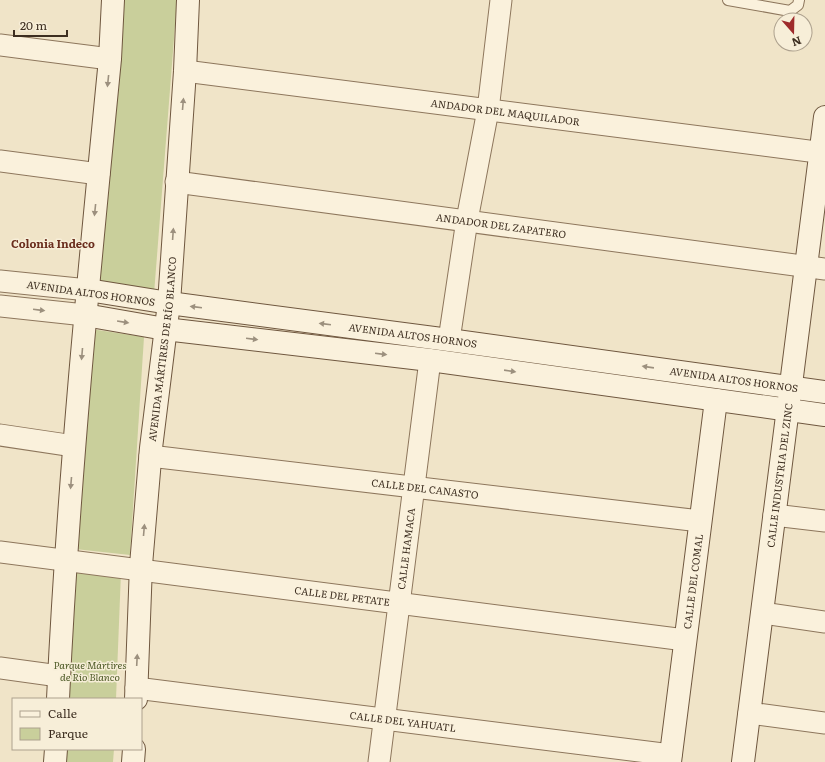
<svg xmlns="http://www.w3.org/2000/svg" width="825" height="762" font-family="Literata,serif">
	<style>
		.green { fill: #c9cf9b }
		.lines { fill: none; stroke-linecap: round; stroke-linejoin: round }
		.lane-casing { stroke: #8d765c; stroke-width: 12 }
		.street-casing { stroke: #8d765c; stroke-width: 23 }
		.secondary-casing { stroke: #6f573f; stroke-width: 24 }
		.lane { stroke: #faf1dc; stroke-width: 10 }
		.street { stroke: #faf1dc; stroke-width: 21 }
		.secondary { stroke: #faf1dc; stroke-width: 22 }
		.oneway { fill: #9c907e }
		.labels { text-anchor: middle; stroke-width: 3; stroke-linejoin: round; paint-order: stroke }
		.street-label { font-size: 10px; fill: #3d2e20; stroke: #f7eed8 }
		.park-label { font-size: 10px; font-style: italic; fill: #4d5a26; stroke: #f7eed8 }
		.neighbourhood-label { font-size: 11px; font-weight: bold; fill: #6b2e1e; stroke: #f7eed8 }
	</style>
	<rect width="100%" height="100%" fill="#f0e4c8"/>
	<g class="green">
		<path d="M117,0h60l-23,294 -61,-6z"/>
		<path d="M91,329l53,8 -14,218 -55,-6z"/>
		<path d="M69,566l52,6 -5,127h-55z"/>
		<path d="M58,749h56l-1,13h-56z"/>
	</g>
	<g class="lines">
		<defs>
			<path id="lane" d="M728,0l62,11 8,-6 1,-5"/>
			<g id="street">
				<path d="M0,45l110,14"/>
				<path id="s1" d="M185,71l640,82"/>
				<path d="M0,161l99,13"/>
				<path id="s2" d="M176,182l649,87"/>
				<path d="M0,281l88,9"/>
				<path d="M0,306l85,9"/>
				<path d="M449,340l18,-120 21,-110 13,-110"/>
				<path d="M0,435l74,11"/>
				<path id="s3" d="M150,456l550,65"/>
				<path d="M774,515l51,6"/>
				<path id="s4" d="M0,552l685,88"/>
				<path d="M762,613l63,9"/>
				<path d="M0,668l59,8"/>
				<path id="s5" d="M136,688l535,67"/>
				<path d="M749,713l76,10"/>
				<path id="s6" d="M379,762l51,-402"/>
			</g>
			<g id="secondary">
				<path id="s7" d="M88,290l81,13 280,37 376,52"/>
				<path d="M85,315l80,14 265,31 395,55"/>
				<path d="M58,699c10,-214 31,-427 52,-640l3,-59"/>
				<path id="s8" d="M136,699l5,-134 10,-117 18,-145 16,-232 3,-71"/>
				<path d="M55,762l1,-13"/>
				<path d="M133,762l1,-13"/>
				<path id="s9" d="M670,762l46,-362"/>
				<path id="s10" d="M743,762l82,-645"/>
			</g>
		</defs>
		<use href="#lane" class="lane-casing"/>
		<use href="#street" class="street-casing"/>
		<use href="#secondary" class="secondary-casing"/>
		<use href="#lane" class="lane"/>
		<use href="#street" class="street"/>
		<use href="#secondary" class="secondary"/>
	</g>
	<defs><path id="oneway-solid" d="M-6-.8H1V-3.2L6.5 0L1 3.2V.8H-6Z"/></defs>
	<g class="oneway">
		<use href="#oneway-solid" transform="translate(108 81) rotate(96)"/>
		<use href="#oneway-solid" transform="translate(183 104) rotate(-85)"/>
		<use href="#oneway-solid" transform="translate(95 210) rotate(96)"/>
		<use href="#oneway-solid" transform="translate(173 234) rotate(-86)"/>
		<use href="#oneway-solid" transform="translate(196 307) rotate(-173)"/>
		<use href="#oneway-solid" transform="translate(39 310) rotate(7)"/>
		<use href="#oneway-solid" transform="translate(123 322) rotate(9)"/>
		<use href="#oneway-solid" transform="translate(325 324) rotate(-173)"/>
		<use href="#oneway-solid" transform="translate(252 339) rotate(7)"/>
		<use href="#oneway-solid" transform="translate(82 354) rotate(95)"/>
		<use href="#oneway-solid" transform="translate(381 354) rotate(7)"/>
		<use href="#oneway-solid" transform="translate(648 367) rotate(-172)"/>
		<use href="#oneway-solid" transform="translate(510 371) rotate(8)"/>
		<use href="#oneway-solid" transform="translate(71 483) rotate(95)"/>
		<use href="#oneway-solid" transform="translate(144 530) rotate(-85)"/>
		<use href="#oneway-solid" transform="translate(137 660) rotate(-87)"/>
	</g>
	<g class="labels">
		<g class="street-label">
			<text dy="4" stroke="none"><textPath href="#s1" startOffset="323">ANDADOR DEL MAQUILADOR</textPath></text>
			<text dy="4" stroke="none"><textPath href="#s2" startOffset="328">ANDADOR DEL ZAPATERO</textPath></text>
			<text transform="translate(91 293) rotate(8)" y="4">AVENIDA ALTOS HORNOS</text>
			<text dy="4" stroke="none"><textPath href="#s7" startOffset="328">AVENIDA ALTOS HORNOS</textPath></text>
			<text dy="4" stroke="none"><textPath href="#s8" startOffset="351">AVENIDA MÁRTIRES DE RÍO BLANCO</textPath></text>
			<text dy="4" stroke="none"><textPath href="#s7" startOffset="652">AVENIDA ALTOS HORNOS</textPath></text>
			<text dy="4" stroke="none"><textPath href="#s10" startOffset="289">CALLE INDUSTRIA DEL ZINC</textPath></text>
			<text dy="4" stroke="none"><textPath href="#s3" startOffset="277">CALLE DEL CANASTO</textPath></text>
			<text dy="4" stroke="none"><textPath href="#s6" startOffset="215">CALLE HAMACA</textPath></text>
			<text dy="4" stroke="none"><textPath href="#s9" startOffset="182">CALLE DEL COMAL</textPath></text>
			<text dy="4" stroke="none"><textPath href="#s4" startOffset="345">CALLE DEL PETATE</textPath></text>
			<text dy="4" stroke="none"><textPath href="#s5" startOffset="269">CALLE DEL YAHUATL</textPath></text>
		</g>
		<g class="park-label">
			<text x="90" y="669">Parque Mártires<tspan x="90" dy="12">de Río Blanco</tspan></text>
		</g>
		<g class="neighbourhood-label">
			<text x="53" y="248">Colonia Indeco</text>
		</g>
	</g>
	<rect x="12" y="698" width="130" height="52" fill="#f7eed8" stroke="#ada18e"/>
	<rect x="20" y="711" width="20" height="6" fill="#faf1dc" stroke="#ada18e"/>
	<text x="48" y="718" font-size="12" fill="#3d2e20">Calle</text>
	<rect x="20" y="728" width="20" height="12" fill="#c9cf9b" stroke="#ada18e"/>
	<text x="48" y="738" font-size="12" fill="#3d2e20">Parque</text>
	<g transform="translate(793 32) rotate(160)"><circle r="19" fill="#f7eed8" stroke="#ada18e"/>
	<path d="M0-3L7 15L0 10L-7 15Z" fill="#9e2a2b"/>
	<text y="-6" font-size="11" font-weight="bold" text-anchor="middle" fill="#3d2e20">N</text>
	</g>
	<path d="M14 30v6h53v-6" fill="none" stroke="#3d2e20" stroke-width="2"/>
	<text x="20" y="30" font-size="12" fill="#3d2e20" stroke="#f7eed8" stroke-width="3" paint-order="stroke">20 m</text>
</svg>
